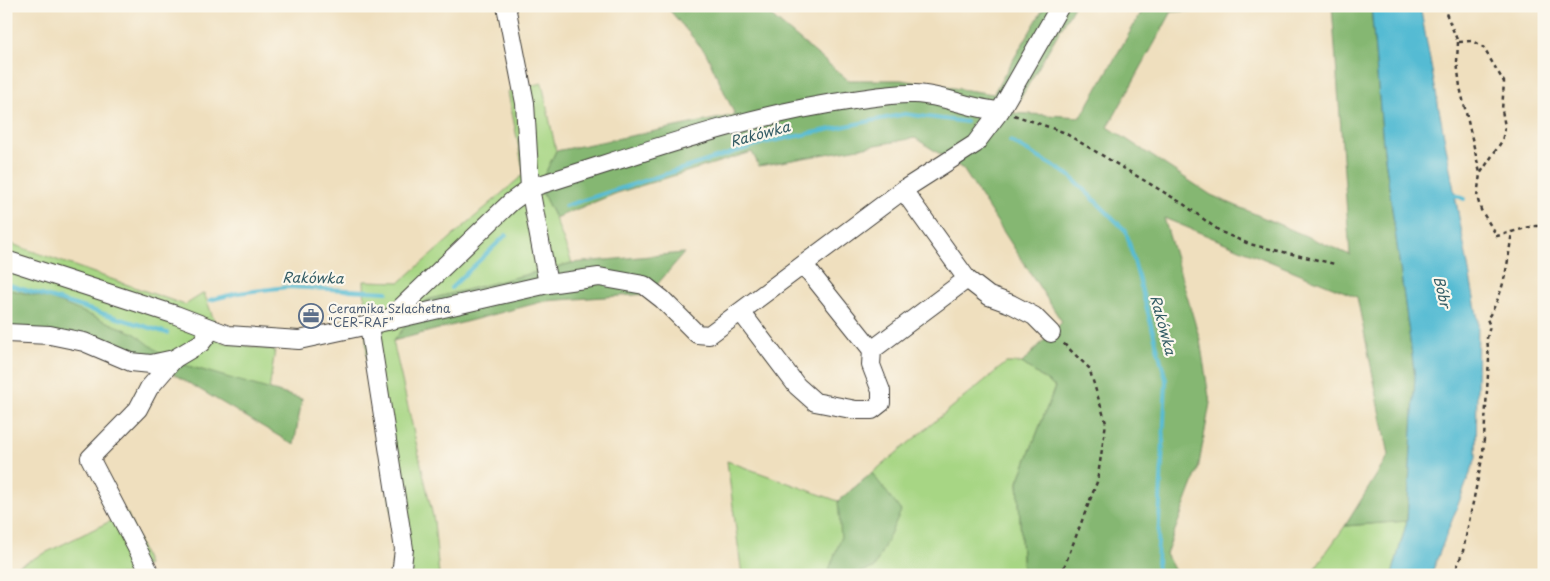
<svg xmlns="http://www.w3.org/2000/svg" width="1550" height="581" font-family="'Playpen Sans',sans-serif">
	<style>
		.green { fill: #a7d684; stroke: #627950 }
		.forest { fill: #85b772; stroke: #506a47 }
		.water { fill: #55bbd3; stroke: #386c78 }
		.lines { fill: none; stroke-linecap: round; stroke-linejoin: round }
		.stream { stroke: #55bbd3; stroke-width: 4 }
		.minor-casing { stroke: #3c3934; stroke-width: 20 }
		.path { stroke: #3c3934; stroke-width: 2.5; stroke-dasharray: 4 4; stroke-linecap: butt }
		.minor { stroke: #fff; stroke-width: 18 }
		.labels { text-anchor: middle; stroke-width: 4.5; stroke-linejoin: round; paint-order: stroke }
		.service-label { font-size: 12px; fill: #4e5e75; stroke: #fbf7ec; text-anchor: start }
		.water-label { font-size: 14px; font-style: italic; fill: #335c65; stroke: #fbf7ec }
	</style>
	<rect width="100%" height="100%" fill="#fbf7ec"/>
	<filter id="ink" filterUnits="userSpaceOnUse"><feTurbulence type="fractalNoise" baseFrequency=".02" numOctaves="2"/><feDisplacementMap in="SourceGraphic" scale="10" xChannelSelector="R" yChannelSelector="G"/><feConvolveMatrix kernelMatrix="1 2 1 2 8 2 1 2 1" color-interpolation-filters="sRGB"/></filter>
	<filter id="wash" filterUnits="userSpaceOnUse"><feTurbulence type="fractalNoise" baseFrequency=".0096" numOctaves="4" result="noise"/><feDisplacementMap in="SourceGraphic" scale="20" xChannelSelector="R" yChannelSelector="G"/><feGaussianBlur stdDeviation="1.12" result="paint"/><feColorMatrix in="noise" values="0 0 0 0 0 0 0 0 0 0 0 0 0 0 0 0 0 1.4 0 .05"/><feComposite in="paint" operator="in"/></filter>
	<g filter="url(#wash)">
		<rect width="100%" height="100%" fill="#efdfbe"/>
		<g class="green">
			<path d="M1175,6h123l-127,6z"/>
			<path d="M542,83l14,68 -17,35 16,32 17,45 -145,37 -34,41 41,180 5,54h-37l-35,-211 -3,-83 36,1 124,-108 -16,-82z"/>
			<path d="M6,242l179,63 19,-12 18,49 53,8 -6,41 -98,-30 -120,-62 -45,-10 2,-23 -2,-1z"/>
			<path d="M1006,363h16l33,24 -37,95 5,93h-281l-15,-114 111,40z"/>
			<path d="M127,513l21,52 -20,10h-122v-3z"/>
			<path d="M1407,521l-15,54h-82l35,-49z"/>
		</g>
		<g class="forest">
			<path d="M666,6h93l89,74h53l92,14 52,-88h29l-62,107 69,4 64,-111h30l-67,121 103,68 139,60 -18,-249h39l12,137 32,234 -8,144 -62,5 44,-71 -32,-158 -193,-79 36,122 10,63 -12,67 -32,84 11,21h-154l-5,-93 37,-95 -33,-24 40,-41 -99,-153 -48,-31 -156,28 -7,-14 -135,41 -62,25 -16,-32 17,-35 179,-36 -29,-62z"/>
			<path d="M684,253l-35,41 -104,7 -152,40 34,-41 145,-37z"/>
			<path d="M6,289l45,10 83,34 37,28 131,38 -8,46 -124,-73 -164,-46z"/>
			<path d="M872,473l29,38 -27,57 -22,7h-25l14,-37 -3,-37z"/>
		</g>
		<path class="water" d="M1371,6h49l58,314 -2,138 -45,117h-39l15,-54 8,-144 -32,-234z"/>
		<g class="lines">
			<g class="stream">
				<path d="M1010,141l59,34 57,56 40,149 -9,183 2,12"/>
				<path d="M1455,195l9,4"/>
				<path d="M565,206l198,-63 142,-29 61,8"/>
				<path d="M6,284l161,49"/>
				<path d="M451,288l55,-53"/>
				<path d="M210,300l28,-7 49,-6 100,5"/>
			</g>
		</g>
	</g>
	<g filter="url(#ink)">
		<g class="lines">
			<defs>
				<g id="minor">
					<path d="M6,260l170,55 52,20 71,5 88,-19 124,-119 19,-14 -5,-85 -19,-97"/>
					<path d="M804,265l68,85"/>
					<path d="M967,279l22,17 22,8 23,12 17,17"/>
					<path d="M548,284l-18,-96c104,-32 210,-72 317,-87 23,-3 45,-8 68,-7 29,1 56,15 85,17l60,-105"/>
					<path d="M741,312l56,74 18,16 41,8h16l9,-7v-12l-10,-26 1,-15 95,-71 -64,-89"/>
					<path d="M387,321l161,-37 51,-7 45,8 18,14 35,35 12,1 194,-145 72,-46 25,-33"/>
					<path d="M369,326l35,223 -3,26"/>
					<path d="M6,333l44,2 34,7 47,20 20,2 23,-5 27,-16 11,-14"/>
					<path d="M151,575l-61,-117 48,-49 11,-21 25,-29"/>
				</g>
			</defs>
			<use href="#minor" class="minor-casing"/>
			<g class="path">
				<path d="M1443,6l15,36 14,-1 11,6 21,35 -2,28 3,17 -3,14 -22,33 -3,23 4,13 16,26 36,-10h11"/>
				<path d="M1458,42l-1,20 3,25 20,86"/>
				<path d="M1014,115l49,17 119,71 39,29 28,12 86,20"/>
				<path d="M1061,575l36,-93 9,-59 -17,-55 -27,-26"/>
				<path d="M1454,575l9,-24 20,-97 6,-95 -2,-21 3,-12 -3,-7c18,-26 21,-58 25,-88"/>
			</g>
			<use href="#minor" class="minor"/>
		</g>
	</g>
	<defs>
		<symbol id="office-ring" viewBox="-11 -11 22 22"><circle r="9.5" fill="#fbf7ec" stroke="#5c6f8a" stroke-width="1.5"/><path d="M-6-3h4V-5.5h4V-3h4V5H-6ZM-1-4.5V-3h2v-1.5ZM-6 0V1H6V0Z" fill="#5c6f8a"/></symbol>
	</defs>
	<g fill-rule="evenodd">
		<use href="#office-ring" x="297" y="302" width="28" height="28"/>
	</g>
	<g class="labels">
		<g class="service-label">
			<text x="328" y="313">Ceramika Szlachetna<tspan x="328" dy="14">"CER-RAF"</tspan></text>
		</g>
		<g class="water-label">
			<text transform="translate(760 134) rotate(-15)" y="5">Rakówka</text>
			<text transform="translate(313 278) rotate(1)" y="5">Rakówka</text>
			<text transform="translate(1442 292) rotate(77)" y="5">Bóbr</text>
			<text transform="translate(1163 325) rotate(75)" y="5">Rakówka</text>
		</g>
	</g>
	<rect width="1550" height="581" fill="none" stroke="#fbf7ec" stroke-width="25"/>
</svg>
